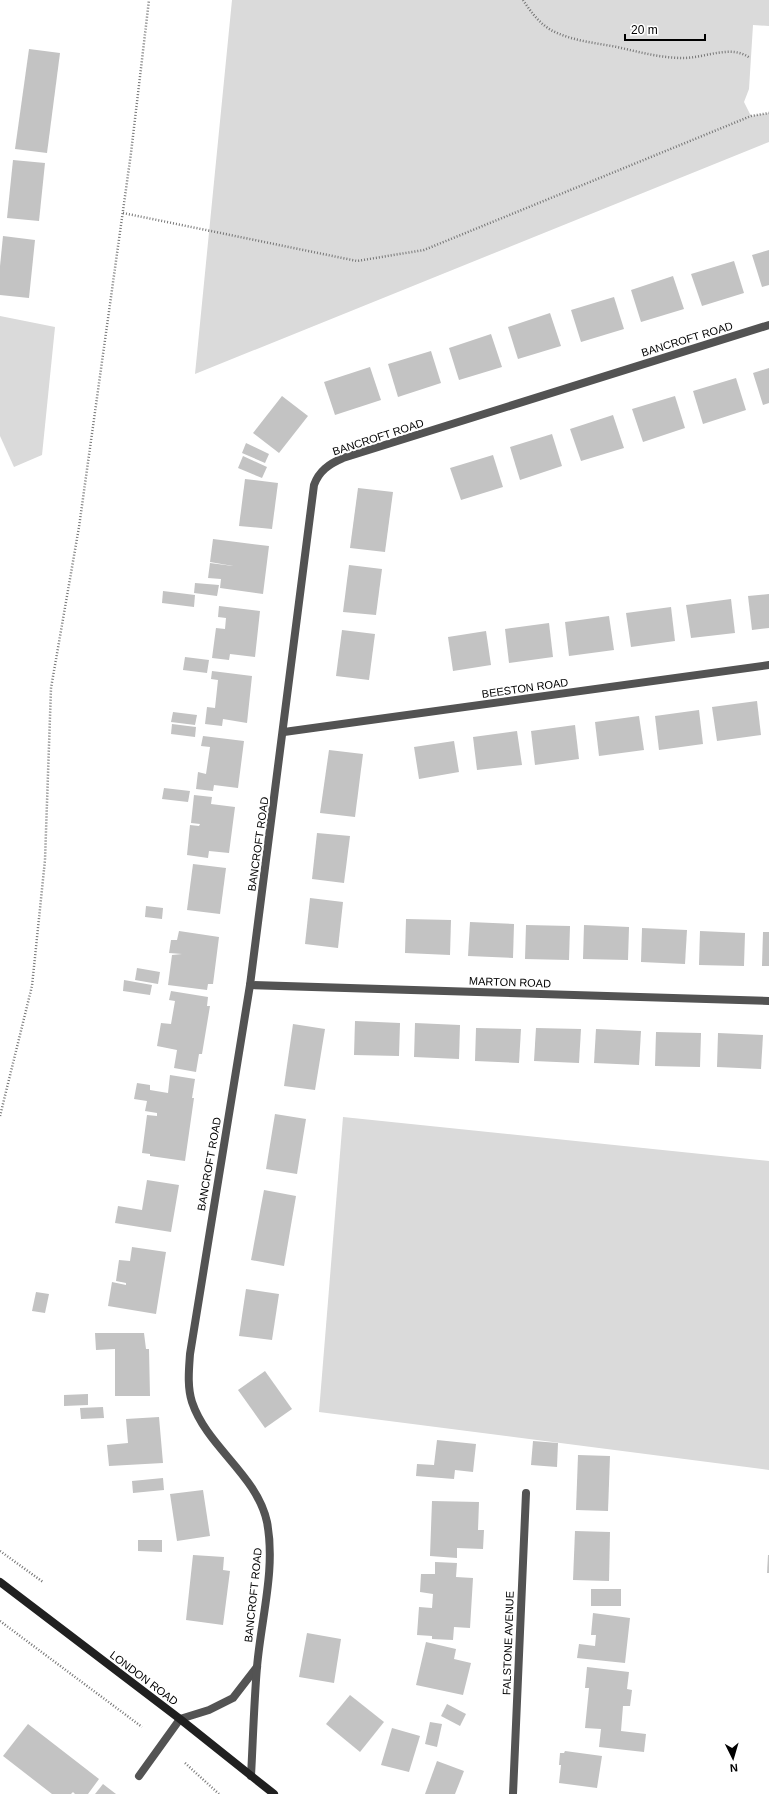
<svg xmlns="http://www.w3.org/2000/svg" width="769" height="1794" font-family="Arial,sans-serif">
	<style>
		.green { fill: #dadada }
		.building { fill: #c3c3c3 }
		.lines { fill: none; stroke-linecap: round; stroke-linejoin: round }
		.path { stroke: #757575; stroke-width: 2.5; stroke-dasharray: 1 2; stroke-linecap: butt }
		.service { stroke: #535353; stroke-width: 8 }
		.minor { stroke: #535353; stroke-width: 8 }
		.secondary { stroke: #202020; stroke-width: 8 }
		.labels { text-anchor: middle; stroke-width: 4; stroke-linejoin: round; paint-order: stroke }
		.street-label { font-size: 11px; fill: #000; stroke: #fff }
	</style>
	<rect width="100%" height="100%" fill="#fff"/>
	<g class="green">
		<path d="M232,0h537v26l-16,-1 -4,64 -5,13 7,14 18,-3v29l-574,232z"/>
		<path d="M0,316l55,11 -13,128 -28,12 -14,-31z"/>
		<path d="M343,1117l426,44v309l-450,-58z"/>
	</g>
	<g class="building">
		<path d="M29,49l31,4 -13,100 -32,-4z"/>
		<path d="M13,160l32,3 -6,58 -32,-3z"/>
		<path d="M3,236l32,4 -6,58 -29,-3v-29z"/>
		<path d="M769,250v35l-7,2 -10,-32z"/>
		<path d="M734,261l10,32 -42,13 -11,-32z"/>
		<path d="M673,276l11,33 -43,13 -10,-32z"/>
		<path d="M614,297l10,32 -43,13 -10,-32z"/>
		<path d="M550,313l11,33 -43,13 -10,-32z"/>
		<path d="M491,334l11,33 -43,13 -10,-32z"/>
		<path d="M431,351l10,32 -43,14 -10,-33z"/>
		<path d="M370,367l11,33 -46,15 -11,-33z"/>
		<path d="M769,368v35l-6,2 -10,-32z"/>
		<path d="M736,378l10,32 -43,14 -10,-33z"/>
		<path d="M282,396l26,20 -29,37 -26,-20z"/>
		<path d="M675,396l10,32 -42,14 -11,-33z"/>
		<path d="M613,415l11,33 -43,13 -11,-32z"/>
		<path d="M552,434l10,32 -42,14 -10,-33z"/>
		<path d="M246,443l23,11 -4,9 -23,-10z"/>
		<path d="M493,455l10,32 -42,13 -11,-32z"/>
		<path d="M243,456l24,11 -5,11 -24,-10z"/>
		<path d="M245,479l33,4 -6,46 -33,-3z"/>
		<path d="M358,488l35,4 -8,60 -35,-4z"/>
		<path d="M213,539l56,7 -6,48 -43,-6 1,-9 -13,-1 2,-15 23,3 -23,-4z"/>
		<path d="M349,565l33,4 -6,46 -33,-3z"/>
		<path d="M195,583l24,2 -2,11 -23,-3z"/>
		<path d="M163,591l32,4 -1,12 -32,-4z"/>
		<path d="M769,594v34l-17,2 -4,-34z"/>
		<path d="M731,599l4,34 -44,5 -5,-33z"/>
		<path d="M219,606l41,5 -5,46 -25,-3 -1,6 -17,-2 4,-30 9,1 1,-11 -8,-1z"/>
		<path d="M671,607l4,34 -44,6 -5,-34z"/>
		<path d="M609,616l5,34 -45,6 -4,-34z"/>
		<path d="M549,623l4,34 -44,6 -4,-34z"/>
		<path d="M342,630l33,4 -6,46 -33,-4z"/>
		<path d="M486,631l5,34 -38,6 -5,-34z"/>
		<path d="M185,657l24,3 -2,13 -24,-3z"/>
		<path d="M212,671l40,5 -5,47 -24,-4 -1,7 -17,-2 2,-17 8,1 3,-28 -7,-1z"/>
		<path d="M757,701l4,34 -44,6 -5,-34z"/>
		<path d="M699,710l4,34 -44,6 -4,-34z"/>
		<path d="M173,712l24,3 -2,10 -24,-3z"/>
		<path d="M639,716l5,34 -45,6 -4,-34z"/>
		<path d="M172,724l24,3 -1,10 -24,-3z"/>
		<path d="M575,725l4,34 -44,6 -4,-34z"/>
		<path d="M517,731l5,34 -45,5 -4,-33z"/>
		<path d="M203,736l41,5 -6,47 -24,-3 -1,6 -17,-2 2,-17 8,2 4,-27 -9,-1z"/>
		<path d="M454,741l5,31 -40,7 -5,-32z"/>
		<path d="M329,750l34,4 -8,63 -35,-4z"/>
		<path d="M164,788l26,3 -2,11 -26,-3z"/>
		<path d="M194,795l18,2 -1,7 24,3 -6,46 -20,-2 -1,7 -21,-3 3,-30 9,1 1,-2 -9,-1z"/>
		<path d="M317,833l33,3 -6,47 -32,-4z"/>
		<path d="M193,864l33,4 -6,46 -33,-4z"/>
		<path d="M310,898l33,4 -5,46 -33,-4z"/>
		<path d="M146,906l17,2 -1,11 -17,-2z"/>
		<path d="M406,919l45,1 -1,35 -45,-2z"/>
		<path d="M470,922l44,2 -1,34 -45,-2z"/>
		<path d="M526,925l44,1 -1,34 -44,-1z"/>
		<path d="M584,925l45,2 -1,33 -45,-1z"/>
		<path d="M642,928l45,2 -2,34 -44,-2z"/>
		<path d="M179,931l40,6 -6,47h-5l-1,6 -39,-5 4,-30 10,-1 -13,-1 2,-13h6z"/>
		<path d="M700,931l45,2 -1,33 -45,-1z"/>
		<path d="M763,932h6v34h-7z"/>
		<path d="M137,968l23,4 -2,12 -23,-4z"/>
		<path d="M124,980l28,5 -2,10 -27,-4z"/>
		<path d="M171,991l37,6 -1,9h3l-8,48h-3l-3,18 -22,-4 3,-18 -20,-4 4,-23 10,1 4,-23 -6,-1z"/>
		<path d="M355,1021l45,2 -1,33 -45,-1z"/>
		<path d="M415,1023l45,2 -1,34 -45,-2z"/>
		<path d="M293,1024l32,5 -10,61 -31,-4z"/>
		<path d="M476,1028l45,1 -2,34 -44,-2z"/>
		<path d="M536,1028l45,1 -2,34 -45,-2z"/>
		<path d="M596,1029l45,2 -2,34 -45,-2z"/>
		<path d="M656,1032l45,1 -1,34 -45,-1z"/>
		<path d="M718,1033l45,2 -2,34 -44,-2z"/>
		<path d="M170,1075l25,4 -3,19h2l-9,63 -35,-5v-2l-8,-1 5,-38 10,1v-3l-12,-2 2,-10 -13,-2 3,-16 13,2v5l18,3z"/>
		<path d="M275,1114l31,5 -9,55 -31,-5z"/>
		<path d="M147,1180l32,5 -8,47 -56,-9 3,-17 24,4z"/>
		<path d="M264,1190l32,6 -12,70 -33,-6z"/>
		<path d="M132,1247l34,5 -10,62 -48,-8 4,-24 14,3v-2l-10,-2 3,-21 11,1z"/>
		<path d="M246,1289l33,5 -7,46 -33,-4z"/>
		<path d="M36,1292l13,2 -4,19 -13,-2z"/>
		<path d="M95,1333h49l2,16h3l1,47h-35v-47l-19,1z"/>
		<path d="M265,1371l27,38 -27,19 -27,-38z"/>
		<path d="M88,1394v11l-24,1v-11z"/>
		<path d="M103,1407l1,11 -23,1 -1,-11z"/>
		<path d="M159,1417l4,46 -54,3 -2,-21 21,-2 -2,-24z"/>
		<path d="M437,1440l39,4 -3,28 -18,-2 -1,9 -38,-3 1,-12 17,1z"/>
		<path d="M533,1441l25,2 -1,24 -26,-2z"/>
		<path d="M578,1455l32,1 -2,55 -32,-1z"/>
		<path d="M163,1478l1,12 -31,3 -1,-12z"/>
		<path d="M203,1490l7,46 -33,5 -7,-47z"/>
		<path d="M432,1501l47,1 -1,28h6l-1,19 -26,-1v10l-27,-2z"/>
		<path d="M575,1531l35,1 -1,49 -36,-1z"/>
		<path d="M138,1540h24v12l-24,-1z"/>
		<path d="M193,1555l31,2 -1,13 7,1 -7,54 -37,-5z"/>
		<path d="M768,1555h1v18h-2z"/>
		<path d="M435,1562l22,1 -1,14 17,1 -3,50 -16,-1 -1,13 -21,-1v-3l-15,-1 2,-28 13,1 1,-14 -13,-2 1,-18h14z"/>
		<rect x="591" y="1589" width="30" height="17"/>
		<path d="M593,1613l37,5 -5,45 -48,-5 2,-14 16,2 1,-11h-5z"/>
		<path d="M307,1633l34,6 -7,44 -35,-6z"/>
		<path d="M426,1642l30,7 -2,10 17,4 -8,32 -47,-10z"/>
		<path d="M587,1667l42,5 -2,17 5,1 -2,16h-7l-2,25 25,3 -2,18 -45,-5 2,-18 -16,-1 4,-40h-4z"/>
		<path d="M350,1695l34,27 -24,30 -34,-28z"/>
		<path d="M447,1704l19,10 -6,12 -19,-10z"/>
		<path d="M430,1722l12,2 -5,23 -12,-3z"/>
		<path d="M28,1724l71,55 -11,15h-13l-2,-2 -2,2h-19l-49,-38z"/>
		<path d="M392,1728l28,8 -11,36 -28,-7z"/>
		<path d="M565,1751l37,5 -5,32 -38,-5 2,-18h-2l1,-12h4z"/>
		<path d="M437,1761l27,10 -9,23h-30z"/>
		<path d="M103,1784l13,10h-21z"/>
	</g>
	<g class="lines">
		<g class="path">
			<path d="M523,0c8,12 18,26 32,32 19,9 41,11 62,15 22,5 44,11 66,11 23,0 48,-14 67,0"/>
			<path d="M123,213l234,48 67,-11 327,-134 18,-3"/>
			<path d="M0,1116l32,-130 13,-126 6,-172 28,-161 52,-374 18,-153"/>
			<path d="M0,1551l43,31"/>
			<path d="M0,1621l142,106"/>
			<path d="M185,1763l34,31"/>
		</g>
		<path class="service" d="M139,1776l41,-57"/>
		<g class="minor">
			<path d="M284,732l485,-67"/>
			<path d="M250,985l519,16"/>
			<path d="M180,1719l29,-9 24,-12 24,-31"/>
			<path d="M251,1776c2,-37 3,-73 6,-109 4,-48 19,-98 10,-145 -10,-47 -60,-75 -75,-120 -5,-16 -3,-33 -2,-48l60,-369 64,-500c5,-14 15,-21 29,-27l426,-133"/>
			<path d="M513,1794l13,-301"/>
		</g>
		<path class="secondary" d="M0,1582l180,137 94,75"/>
	</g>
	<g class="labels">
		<g class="street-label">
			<text transform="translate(687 339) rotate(-17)" y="4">BANCROFT ROAD</text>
			<text transform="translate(378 437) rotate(-18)" y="4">BANCROFT ROAD</text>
			<text transform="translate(525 688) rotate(-8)" y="4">BEESTON ROAD</text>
			<text transform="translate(258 844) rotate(-82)" y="4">BANCROFT ROAD</text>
			<text transform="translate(510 982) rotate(2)" y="4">MARTON ROAD</text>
			<text transform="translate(209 1164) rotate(-80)" y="4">BANCROFT ROAD</text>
			<text transform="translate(253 1595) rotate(-84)" y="4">BANCROFT ROAD</text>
			<text transform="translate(508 1643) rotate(-88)" y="4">FALSTONE AVENUE</text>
			<text transform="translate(144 1678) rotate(37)" y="4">LONDON ROAD</text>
		</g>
	</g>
	<g transform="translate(733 1758) rotate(175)" stroke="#ffffff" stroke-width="3" paint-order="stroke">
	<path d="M0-3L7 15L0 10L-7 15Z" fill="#000000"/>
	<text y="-6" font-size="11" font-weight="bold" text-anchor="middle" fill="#000000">N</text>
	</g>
	<path d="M625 34v6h80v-6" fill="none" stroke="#000000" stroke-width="2"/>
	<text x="631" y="34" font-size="12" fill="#000000" stroke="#ffffff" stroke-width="3" paint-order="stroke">20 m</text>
</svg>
